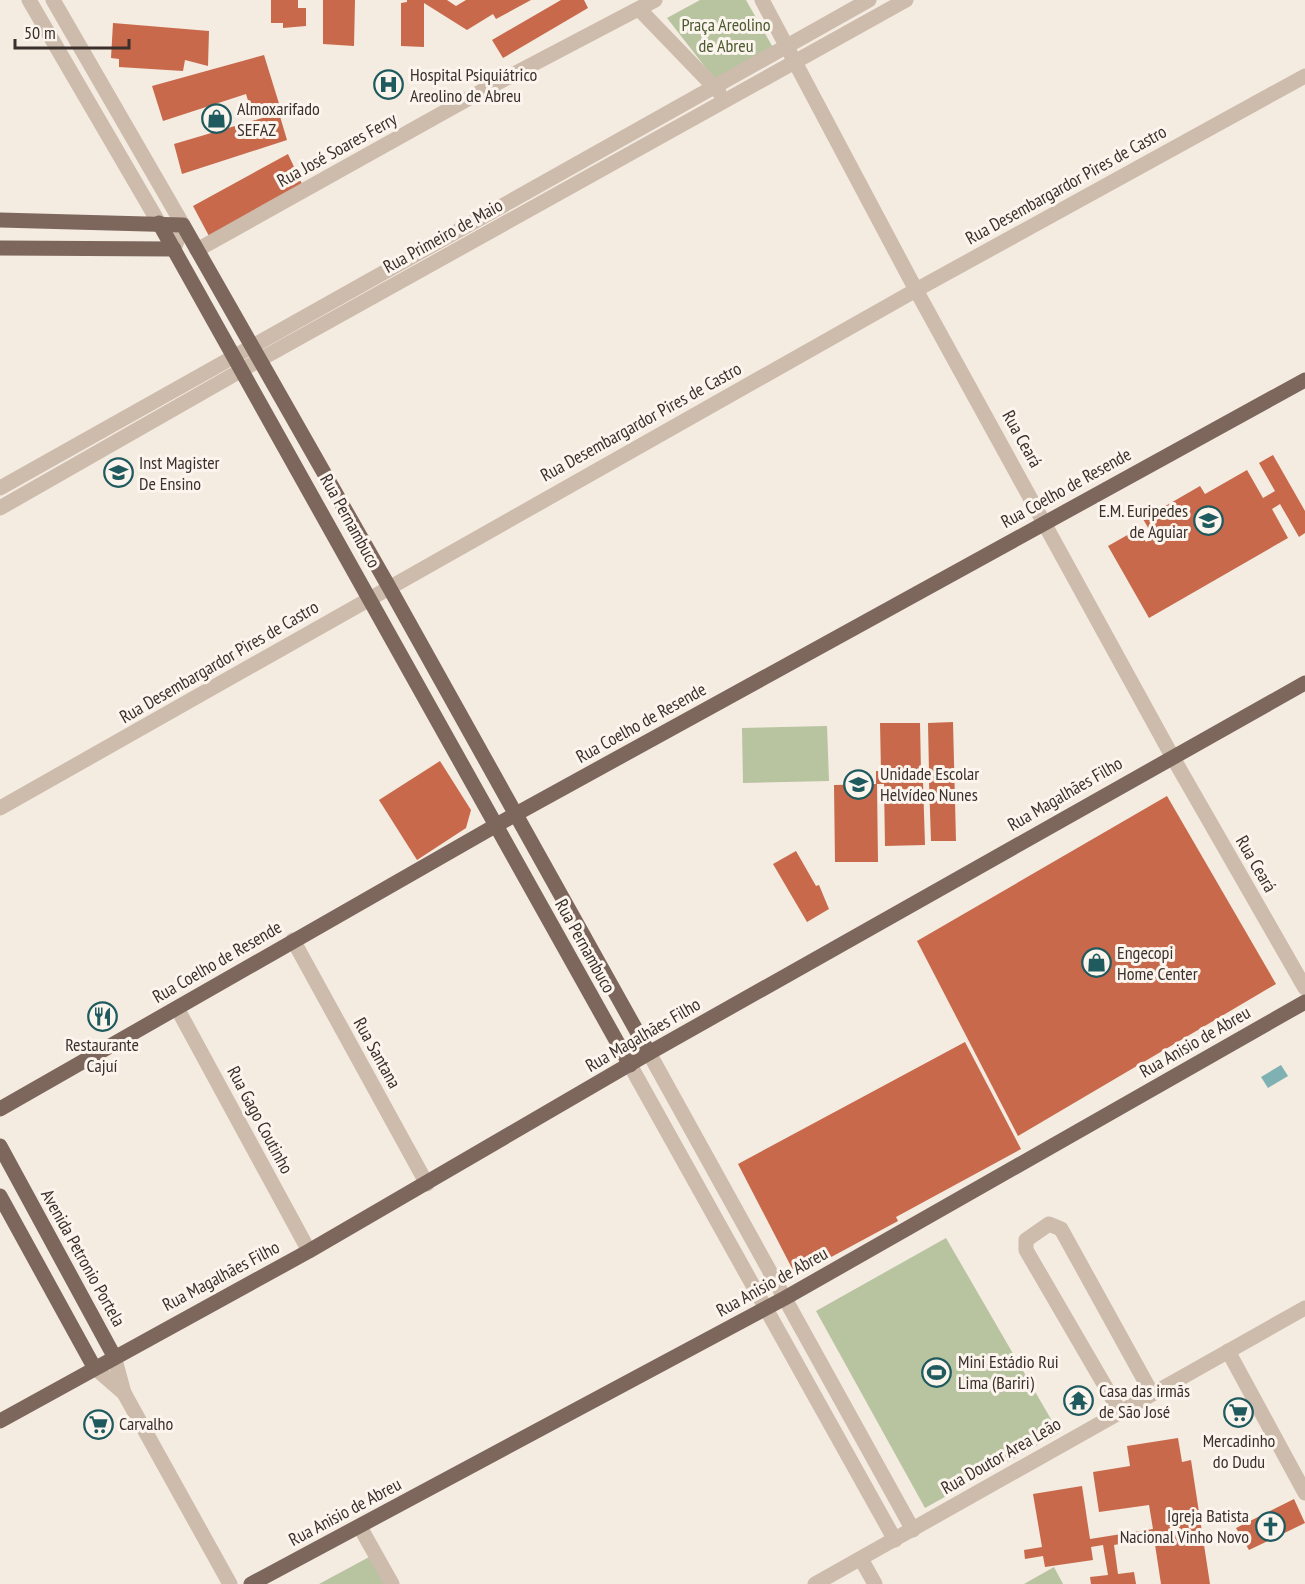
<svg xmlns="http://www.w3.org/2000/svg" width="1305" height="1584" font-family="'PT Sans Narrow',sans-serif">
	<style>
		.green { fill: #b8c4a0 }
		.water { fill: #7fb0b2 }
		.building { fill: #c8694b }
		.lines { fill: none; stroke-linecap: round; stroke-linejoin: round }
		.minor { stroke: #cdbbac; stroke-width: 15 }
		.major { stroke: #7d675c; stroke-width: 15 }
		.labels { text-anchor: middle; stroke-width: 6; stroke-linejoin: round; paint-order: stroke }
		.park-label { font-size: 18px; fill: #4a5a2e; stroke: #fbf5ee }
		.poi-label { font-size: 18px; fill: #3b302b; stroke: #fbf5ee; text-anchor: start }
		.street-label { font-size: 18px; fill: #3b302b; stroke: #fbf5ee }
	</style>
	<rect width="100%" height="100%" fill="#f4ebe1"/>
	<g class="green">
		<path d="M700,0h46l29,51 -59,30 -49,-63z"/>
		<path d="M827,726l2,55 -86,2 -1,-55z"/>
		<path d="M946,1238l113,195 -134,75 -109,-197z"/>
		<path d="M371,1556l15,28h-67z"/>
		<path d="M1054,1567l9,17h-39z"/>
	</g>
	<path class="water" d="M1281,1065l7,11 -20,12 -7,-11z"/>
	<g class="building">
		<path d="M271,0h27v8h8v18l-23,2v-5h-12z"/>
		<path d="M323,0h32l-1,46 -31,-2z"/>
		<path d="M407,0h40l9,6 10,-6h65l-35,19 -3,-5 -26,16 -43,-27v44l-23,-1v-43l6,-1z"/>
		<path d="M561,0h23l4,8 -85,50 -11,-18z"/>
		<path d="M113,23l96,8 -1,35 -23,-6 -2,11 -64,-4v-8l-8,-1z"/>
		<path d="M264,55l17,55 -28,7 -7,-23 -83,27 -11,-35z"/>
		<path d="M279,113l8,27 -105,34 -8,-30z"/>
		<path d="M288,154l14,30 -93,52 -16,-30z"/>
		<path d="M1273,455l32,56v22l-6,4 -19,-33 -8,5 16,29 -139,80 -41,-72 30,-17 8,13 8,-4 -11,-19 57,-33 5,8 42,-24 16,28 12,-7 -16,-28z"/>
		<path d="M953,722l3,119h-25l-2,-59h-6l2,63 -40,1 -1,-62h-8v-13h5l-1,-48h40l1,49h8l-1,-49z"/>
		<path d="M440,761l31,49 -5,18 -49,32 -38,-60z"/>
		<path d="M877,784l1,78h-43l-1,-77z"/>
		<path d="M1167,796l109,188 -258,152 -101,-195z"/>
		<path d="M796,851l20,35 3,-1 10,24 -22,13 -34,-58z"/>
		<path d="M965,1042l56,107 -125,68 2,4 -102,55 -58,-112z"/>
		<path d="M1178,1438l4,24 9,-2 19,124h-49l-7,-46 -40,7 4,29 16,-2 2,12h-45l-1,-7 18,-2 -5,-30 -12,2 2,13 -48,7 -2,-11 -18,3 -1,-9 18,-3 -9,-53 49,-8 8,53 63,-10 -4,-24 -50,7 -6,-40 37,-6 -3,-20z"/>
		<path d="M1294,1499l11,24 -56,27 -13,-22z"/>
	</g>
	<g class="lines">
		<g class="minor">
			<path d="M29,0l130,223"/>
			<path d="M53,0l130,225 -9,24"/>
			<path d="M762,0l154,290 256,466 133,232"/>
			<path d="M639,9l80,83"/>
			<path d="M197,250l285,-159 173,-91"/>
			<path d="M0,488l869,-488"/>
			<path d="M0,508l261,-149 645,-359"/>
			<path d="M0,808l916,-518 389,-214"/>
			<path d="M293,940l134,244"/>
			<path d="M177,1008l132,243"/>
			<path d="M649,1053l264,477"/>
			<path d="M630,1065l265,475"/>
			<path d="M1228,1351l77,142"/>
			<path d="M114,1356l10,37 106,191"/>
			<path d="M94,1367l30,26"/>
			<path d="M1119,1410l-93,-160v-10l23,-16 12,5 90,163"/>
			<path d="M360,1527l32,57"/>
			<path d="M861,1559l14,25"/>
			<path d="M815,1584l490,-276"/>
		</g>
		<g class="major">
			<path d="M0,220l183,5 206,362 260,466"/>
			<path d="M159,223l471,842"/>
			<path d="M0,248l174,1"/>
			<path d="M0,1109l516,-295 789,-434"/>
			<path d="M0,1146l114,210"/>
			<path d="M0,1196l94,171"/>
			<path d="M0,1421l309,-170 340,-198 656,-370"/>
			<path d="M251,1584l534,-286 520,-296"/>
		</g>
	</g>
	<defs>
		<symbol id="hospital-ring" viewBox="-11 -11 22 22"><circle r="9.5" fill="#fbf5ee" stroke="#1f5a5e" stroke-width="1.5"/><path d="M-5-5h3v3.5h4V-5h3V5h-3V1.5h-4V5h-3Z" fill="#1f5a5e"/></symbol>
		<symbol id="shop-ring" viewBox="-11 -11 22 22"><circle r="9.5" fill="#fbf5ee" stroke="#1f5a5e" stroke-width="1.5"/><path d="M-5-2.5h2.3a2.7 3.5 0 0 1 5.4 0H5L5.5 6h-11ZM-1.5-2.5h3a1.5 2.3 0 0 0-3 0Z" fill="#1f5a5e"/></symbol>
		<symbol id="school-ring" viewBox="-11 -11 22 22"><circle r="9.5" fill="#fbf5ee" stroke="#1f5a5e" stroke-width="1.5"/><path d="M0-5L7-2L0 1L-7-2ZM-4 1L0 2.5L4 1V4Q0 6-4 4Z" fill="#1f5a5e"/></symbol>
		<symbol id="restaurant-ring" viewBox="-11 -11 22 22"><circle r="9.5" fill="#fbf5ee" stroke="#1f5a5e" stroke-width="1.5"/><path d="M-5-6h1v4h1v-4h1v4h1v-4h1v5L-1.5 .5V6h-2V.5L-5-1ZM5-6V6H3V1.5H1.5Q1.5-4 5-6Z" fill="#1f5a5e"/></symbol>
		<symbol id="stadium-ring" viewBox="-11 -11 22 22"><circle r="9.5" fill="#fbf5ee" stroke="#1f5a5e" stroke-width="1.5"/><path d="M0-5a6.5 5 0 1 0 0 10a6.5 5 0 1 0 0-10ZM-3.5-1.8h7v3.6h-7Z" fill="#1f5a5e"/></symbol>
		<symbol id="temple-ring" viewBox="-11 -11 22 22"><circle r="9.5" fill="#fbf5ee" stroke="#1f5a5e" stroke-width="1.5"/><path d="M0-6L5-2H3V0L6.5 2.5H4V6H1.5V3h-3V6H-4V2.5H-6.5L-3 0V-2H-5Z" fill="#1f5a5e"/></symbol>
		<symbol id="supermarket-ring" viewBox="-11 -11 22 22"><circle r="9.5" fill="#fbf5ee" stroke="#1f5a5e" stroke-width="1.5"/><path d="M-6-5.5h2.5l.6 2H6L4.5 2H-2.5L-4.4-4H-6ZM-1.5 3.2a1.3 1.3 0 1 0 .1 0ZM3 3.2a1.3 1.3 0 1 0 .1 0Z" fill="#1f5a5e"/></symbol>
		<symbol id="church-ring" viewBox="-11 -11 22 22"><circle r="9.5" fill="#fbf5ee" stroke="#1f5a5e" stroke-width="1.5"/><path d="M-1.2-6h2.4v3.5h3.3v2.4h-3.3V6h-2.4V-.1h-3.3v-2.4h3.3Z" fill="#1f5a5e"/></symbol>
	</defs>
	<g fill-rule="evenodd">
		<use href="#hospital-ring" x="372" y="68" width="33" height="33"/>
		<use href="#shop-ring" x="200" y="102" width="33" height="33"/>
		<use href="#school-ring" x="102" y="456" width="33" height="33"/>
		<use href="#school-ring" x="1192" y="504" width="33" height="33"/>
		<use href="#school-ring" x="842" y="768" width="33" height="33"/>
		<use href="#shop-ring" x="1080" y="946" width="33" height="33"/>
		<use href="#restaurant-ring" x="86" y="1000" width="33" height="33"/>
		<use href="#stadium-ring" x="920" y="1356" width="33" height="33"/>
		<use href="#temple-ring" x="1062" y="1384" width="33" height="33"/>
		<use href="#supermarket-ring" x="1222" y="1396" width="33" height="33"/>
		<use href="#supermarket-ring" x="82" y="1408" width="33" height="33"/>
		<use href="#church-ring" x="1254" y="1510" width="33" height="33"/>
	</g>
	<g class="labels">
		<g class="park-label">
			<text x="726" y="31">Praça Areolino<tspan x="726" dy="21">de Abreu</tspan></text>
		</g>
		<g class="poi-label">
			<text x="410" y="81">Hospital Psiquiátrico<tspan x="410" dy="21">Areolino de Abreu</tspan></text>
			<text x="237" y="115">Almoxarifado<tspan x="237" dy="21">SEFAZ</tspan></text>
			<text x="139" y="469">Inst Magister<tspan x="139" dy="21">De Ensino</tspan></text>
			<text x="1188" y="517" text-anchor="end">E.M. Euripedes<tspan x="1188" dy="21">de Aguiar</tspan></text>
			<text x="880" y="780">Unidade Escolar<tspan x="880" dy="21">Helvídeo Nunes</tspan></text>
			<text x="1117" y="959">Engecopi<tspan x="1117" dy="21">Home Center</tspan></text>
			<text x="102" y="1051" text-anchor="middle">Restaurante<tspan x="102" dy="21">Cajuí</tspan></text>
			<text x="958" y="1368">Mini Estádio Rui<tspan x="958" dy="21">Lima (Bariri)</tspan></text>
			<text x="1099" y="1397">Casa das irmãs<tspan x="1099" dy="21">de São José</tspan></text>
			<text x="119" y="1430">Carvalho</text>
			<text x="1239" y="1447" text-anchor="middle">Mercadinho<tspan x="1239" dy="21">do Dudu</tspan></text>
			<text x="1249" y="1522" text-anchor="end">Igreja Batista<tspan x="1249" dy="21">Nacional Vinho Novo</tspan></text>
		</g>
		<g class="street-label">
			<text transform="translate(337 150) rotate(-29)" y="6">Rua José Soares Ferry</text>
			<text transform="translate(1066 185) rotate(-29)" y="6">Rua Desembargardor Pires de Castro</text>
			<text transform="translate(443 236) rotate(-29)" y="6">Rua Primeiro de Maio</text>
			<text transform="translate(641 422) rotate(-29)" y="6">Rua Desembargardor Pires de Castro</text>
			<text transform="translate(1022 439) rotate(61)" y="6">Rua Ceará</text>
			<text transform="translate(1066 488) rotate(-29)" y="6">Rua Coelho de Resende</text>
			<text transform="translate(350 521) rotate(61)" y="6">Rua Pernambuco</text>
			<text transform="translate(219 662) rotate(-30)" y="6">Rua Desembargardor Pires de Castro</text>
			<text transform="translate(641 723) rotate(-29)" y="6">Rua Coelho de Resende</text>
			<text transform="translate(1065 794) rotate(-30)" y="6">Rua Magalhães Filho</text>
			<text transform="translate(1256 864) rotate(60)" y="6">Rua Ceará</text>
			<text transform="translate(585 946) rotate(61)" y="6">Rua Pernambuco</text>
			<text transform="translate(217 962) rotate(-30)" y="6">Rua Coelho de Resende</text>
			<text transform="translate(643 1035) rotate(-30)" y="6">Rua Magalhães Filho</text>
			<text transform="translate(1195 1042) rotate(-30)" y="6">Rua Anisio de Abreu</text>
			<text transform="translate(377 1053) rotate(61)" y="6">Rua Santana</text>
			<text transform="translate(260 1120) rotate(62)" y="6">Rua Gago Coutinho</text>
			<text transform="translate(83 1258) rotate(61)" y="6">Avenida Petronio Portela</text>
			<text transform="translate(221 1276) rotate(-28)" y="6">Rua Magalhães Filho</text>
			<text transform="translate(772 1282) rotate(-29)" y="6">Rua Anisio de Abreu</text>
			<text transform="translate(1001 1456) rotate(-30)" y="6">Rua Doutor Area Leão</text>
			<text transform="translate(345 1512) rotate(-28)" y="6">Rua Anisio de Abreu</text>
		</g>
	</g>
	<path d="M15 39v9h114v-9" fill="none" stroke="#3b302b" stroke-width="3"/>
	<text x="24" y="39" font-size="18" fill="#3b302b" stroke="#fbf5ee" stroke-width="4.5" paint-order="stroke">50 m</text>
</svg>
